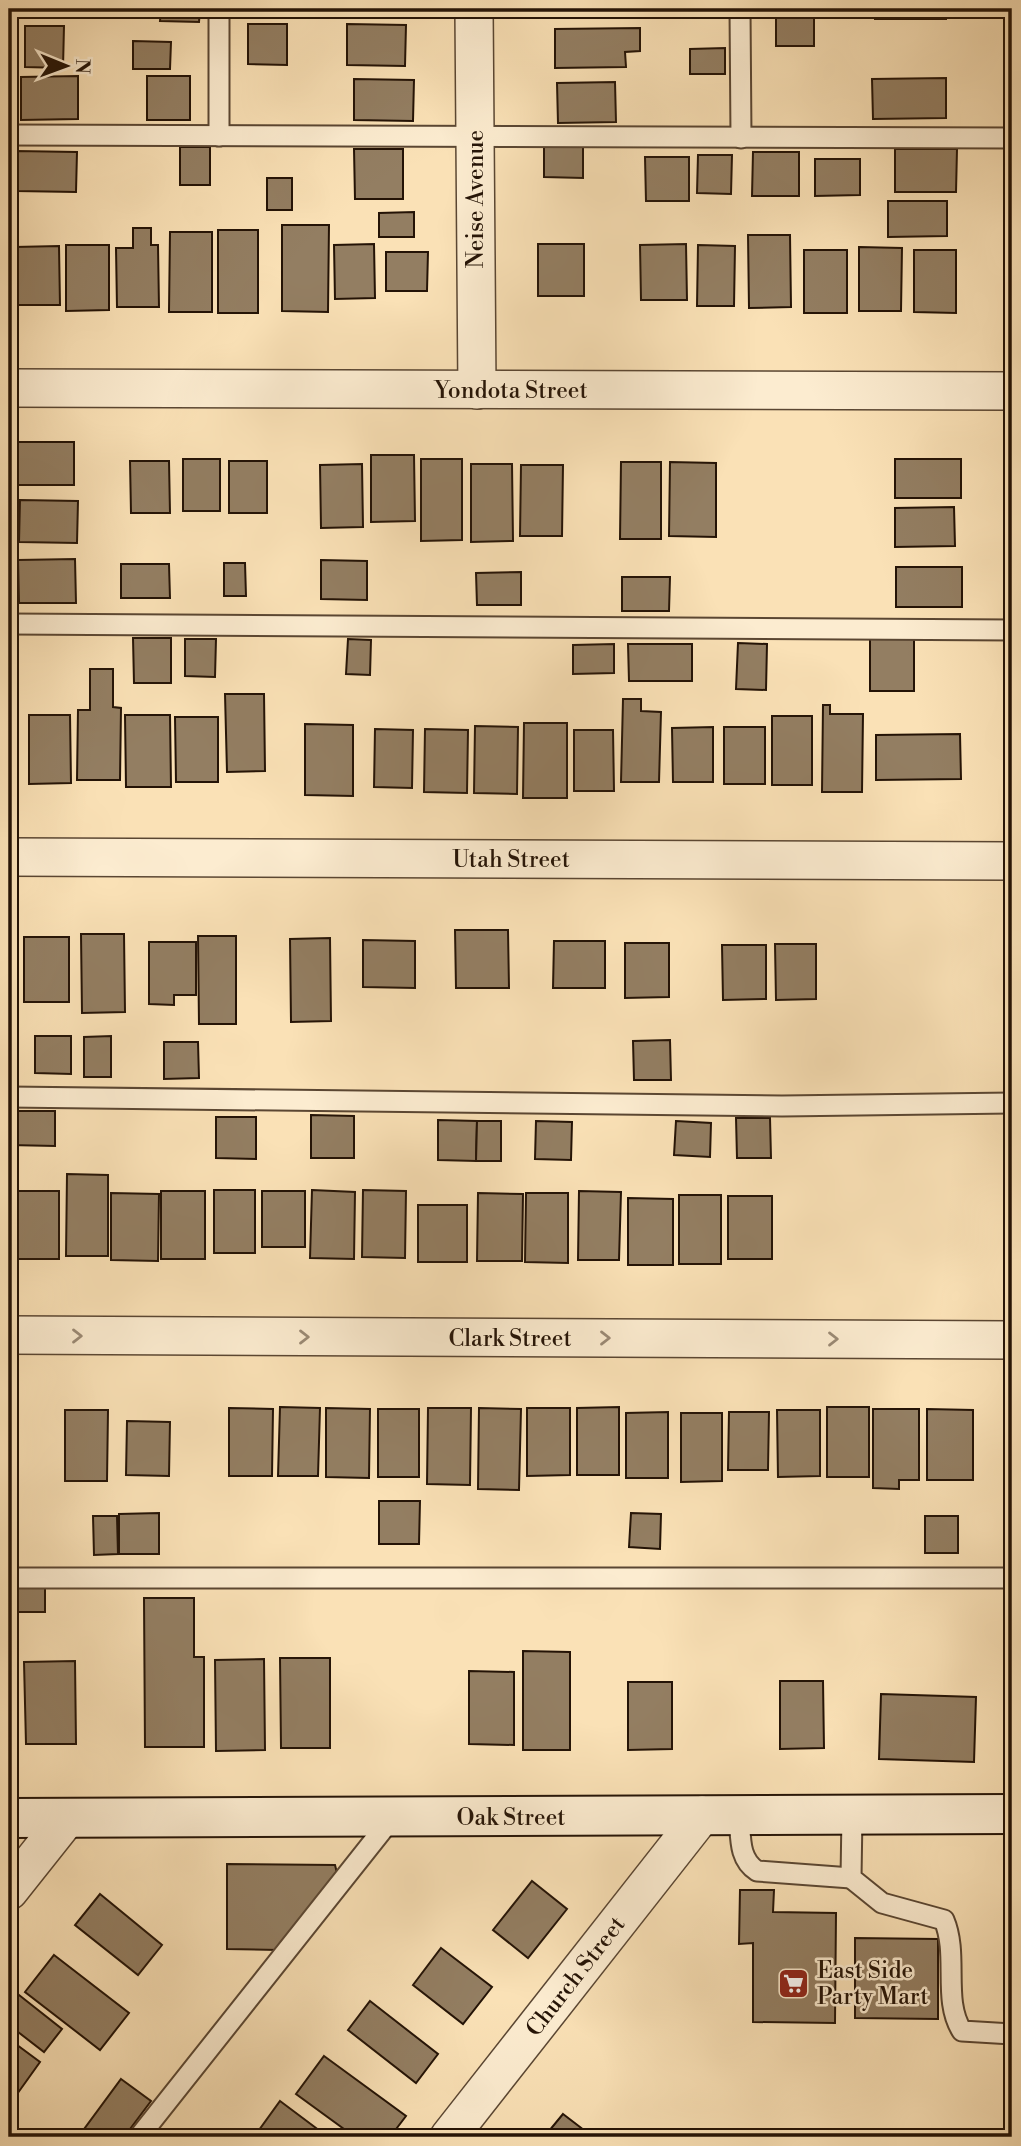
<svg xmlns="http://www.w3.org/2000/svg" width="1021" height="2146" font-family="'Libre Bodoni',serif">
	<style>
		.building { fill: #937e62; stroke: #241306; stroke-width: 2 }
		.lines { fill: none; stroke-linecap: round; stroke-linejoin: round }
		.service-casing { stroke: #5a4632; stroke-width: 23 }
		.minor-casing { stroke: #5a4632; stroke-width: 40 }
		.secondary-casing { stroke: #241306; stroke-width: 42 }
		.service { stroke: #fcecd0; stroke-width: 19 }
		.minor { stroke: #fcecd0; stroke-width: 37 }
		.secondary { stroke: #fcecd0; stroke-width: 38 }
		.oneway { stroke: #9b8a75 }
		.labels { text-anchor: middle; stroke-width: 5; stroke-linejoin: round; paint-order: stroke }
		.street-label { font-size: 23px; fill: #241306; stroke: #fcecd0 }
		.poi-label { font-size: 23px; fill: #241306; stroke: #fcecd0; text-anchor: start }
	</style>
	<rect width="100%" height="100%" fill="#fae1b6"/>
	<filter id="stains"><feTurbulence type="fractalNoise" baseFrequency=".00286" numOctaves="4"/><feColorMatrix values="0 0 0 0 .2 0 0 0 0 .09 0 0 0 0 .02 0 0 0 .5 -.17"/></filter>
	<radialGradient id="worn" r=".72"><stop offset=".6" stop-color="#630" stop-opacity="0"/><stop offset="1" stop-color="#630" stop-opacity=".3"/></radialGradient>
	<g class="building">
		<rect x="25" y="9" width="48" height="7"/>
		<path d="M161,9h39l-1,13 -39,-1z"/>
		<rect x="250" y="9" width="45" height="3"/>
		<path d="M346,9h57v7l-57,1z"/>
		<rect x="776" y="9" width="38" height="37"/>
		<rect x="875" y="9" width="71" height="10"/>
		<path d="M248,24h39v41l-39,-1z"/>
		<path d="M347,24l59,1 -1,41 -58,-1z"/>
		<path d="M25,26h39l-1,42 -38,-1z"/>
		<path d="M640,28v23l-15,1 1,15 -71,1v-39z"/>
		<path d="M133,41l38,1 -1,27h-37z"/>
		<path d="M725,48v26h-35v-25z"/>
		<path d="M78,76v43l-57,1v-43z"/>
		<rect x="147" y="76" width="43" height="44"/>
		<path d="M946,78v40l-73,1 -1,-40z"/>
		<path d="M354,79l60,1 -1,41 -59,-1z"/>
		<path d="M615,82l1,40 -58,1 -1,-40z"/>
		<path d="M544,145l39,1v32l-39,-1z"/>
		<rect x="180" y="147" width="30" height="38"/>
		<path d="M354,149h49v50h-48z"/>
		<path d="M895,149h62l-1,43h-61z"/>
		<path d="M16,151l61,1 -1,40 -60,-1z"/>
		<path d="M753,152h46v44h-47z"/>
		<path d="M698,155h34l-1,39 -34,-1z"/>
		<path d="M645,157h44v44h-43z"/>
		<path d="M815,159h45v36l-45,1z"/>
		<rect x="267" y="178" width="25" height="32"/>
		<path d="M888,201h59v35l-59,1z"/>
		<path d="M414,212v25h-35v-24z"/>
		<path d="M282,225h47l-1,87 -46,-1z"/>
		<path d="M133,228h18v17h7l1,62h-42l-1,-59h17z"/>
		<rect x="218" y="230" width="40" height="83"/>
		<path d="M170,232h42v80h-43z"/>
		<path d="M748,235h42l1,72 -42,1z"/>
		<path d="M374,244l1,54 -40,1 -1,-54z"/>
		<rect x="538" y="244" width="46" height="52"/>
		<path d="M686,244l1,56h-46l-1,-55z"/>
		<path d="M66,245h43v65l-43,1z"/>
		<path d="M698,245l37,1 -1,60h-37z"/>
		<path d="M59,246l1,59h-43l-2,-58z"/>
		<path d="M859,247l43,1 -1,63h-42z"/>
		<rect x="804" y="250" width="43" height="63"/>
		<path d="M914,250h42v63l-42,-1z"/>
		<path d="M386,252h42l-1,39h-41z"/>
		<rect x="11" y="442" width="63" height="43"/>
		<path d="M371,455h43l1,66 -44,1z"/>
		<rect x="183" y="459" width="37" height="52"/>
		<path d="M421,459h41v81l-41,1z"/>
		<rect x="895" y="459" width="66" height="39"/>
		<path d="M130,461h39l1,52h-39z"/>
		<rect x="229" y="461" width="38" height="52"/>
		<path d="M621,462h40v77h-41z"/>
		<path d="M670,462l46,1v74l-47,-1z"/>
		<path d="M362,464l1,63 -42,1 -1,-63z"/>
		<path d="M471,464h41l1,77 -42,1z"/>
		<path d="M521,465h42l-1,71h-42z"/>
		<path d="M20,500l58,1 -1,42 -58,-1z"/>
		<path d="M954,507l1,39 -60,1v-39z"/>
		<path d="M75,559l1,44h-57l-1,-43z"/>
		<path d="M321,560l46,1v39l-46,-1z"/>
		<path d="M224,563h21l1,33h-22z"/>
		<path d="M121,564h48l1,34h-49z"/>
		<rect x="896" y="567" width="66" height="40"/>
		<path d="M521,572v33h-44l-1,-32z"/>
		<path d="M622,577h48l-1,34h-47z"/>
		<path d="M133,638h38v45h-37z"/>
		<path d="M185,639h31l-1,38 -30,-1z"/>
		<path d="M348,639l23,1 -1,35 -24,-1z"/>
		<rect x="870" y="639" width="44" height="52"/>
		<path d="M738,643l29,1 -1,46 -30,-1z"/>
		<path d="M614,644v29l-41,1v-29z"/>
		<path d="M628,644h64v37h-63z"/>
		<path d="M90,669h23v38l8,1 -1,72h-43l1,-70h12z"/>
		<path d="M225,694h39l1,77 -38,1z"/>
		<path d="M623,699h18v12l20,1 -2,70h-38z"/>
		<path d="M823,705h7v9h33l-1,78h-40z"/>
		<path d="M29,715h41l1,68 -42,1z"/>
		<path d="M125,715h45l1,72h-45z"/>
		<rect x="772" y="716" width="40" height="69"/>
		<path d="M175,717h43v65h-42z"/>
		<path d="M524,723h43v75h-44z"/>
		<path d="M305,724l48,1v71l-48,-1z"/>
		<path d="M475,726l43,1 -1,67 -43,-1z"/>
		<path d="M713,727v55h-40l-1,-54z"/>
		<rect x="724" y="727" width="41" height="57"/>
		<path d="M375,729l38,1 -1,58 -38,-1z"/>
		<path d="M425,729l43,1 -1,63 -43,-1z"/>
		<path d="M574,730h39l1,61h-40z"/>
		<path d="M960,734l1,45 -85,1v-45z"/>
		<path d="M455,930h53l1,58h-53z"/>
		<path d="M81,934h43l1,78 -43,1z"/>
		<path d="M198,936h38v88h-37z"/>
		<rect x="24" y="937" width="45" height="65"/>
		<path d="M330,938l1,83 -40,1 -1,-83z"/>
		<path d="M363,940l52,1v47l-52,-1z"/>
		<path d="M554,941h51v47h-52z"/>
		<path d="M149,942h47v53h-22v10l-25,-1z"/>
		<path d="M625,943h44v54l-44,1z"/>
		<path d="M775,944h41v55l-40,1z"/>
		<path d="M722,945h44v54l-43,1z"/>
		<path d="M35,1036h36v38l-36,-1z"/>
		<path d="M111,1036v41h-27v-40z"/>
		<path d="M670,1040l1,40h-37l-1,-39z"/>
		<path d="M164,1042h34l1,36 -35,1z"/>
		<path d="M9,1111h46v35l-46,-1z"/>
		<path d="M311,1115l43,1v42h-43z"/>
		<path d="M216,1117h40v42l-40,-1z"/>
		<path d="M736,1118h34l1,40h-34z"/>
		<path d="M438,1120l39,1 -1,40 -38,-1z"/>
		<path d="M477,1121h24v40h-25z"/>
		<path d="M536,1121l36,1 -1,38 -36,-1z"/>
		<path d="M676,1121l35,2 -1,34 -36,-2z"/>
		<path d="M67,1174l41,1v81h-42z"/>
		<rect x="214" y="1190" width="41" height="63"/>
		<path d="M312,1190l43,2 -1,67 -44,-1z"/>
		<path d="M363,1190l43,1 -1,67 -43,-1z"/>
		<rect x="12" y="1191" width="47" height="68"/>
		<rect x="161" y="1191" width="44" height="68"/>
		<rect x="262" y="1191" width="43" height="56"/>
		<path d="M579,1191l42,1 -2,68h-41z"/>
		<path d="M111,1193l48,1 -1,67 -47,-1z"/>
		<path d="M478,1193l45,1 -1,67h-45z"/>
		<path d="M526,1193h42v70l-43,-1z"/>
		<rect x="679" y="1195" width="42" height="69"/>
		<rect x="728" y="1196" width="44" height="63"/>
		<path d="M628,1198l45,1v66h-45z"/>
		<rect x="418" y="1205" width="49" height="57"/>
		<path d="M280,1407l40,1 -2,68h-40z"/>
		<path d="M619,1407v68h-42v-67z"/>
		<rect x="827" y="1407" width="42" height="70"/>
		<path d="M229,1408l44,1 -1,67h-43z"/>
		<path d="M326,1408l44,1 -1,69 -43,-1z"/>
		<path d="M428,1408h43l-1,77 -43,-1z"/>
		<path d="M479,1408l42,1 -2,81 -41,-1z"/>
		<path d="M527,1408h43v67l-43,1z"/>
		<rect x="378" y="1409" width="41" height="68"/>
		<path d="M873,1409h46v71h-20v9l-26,-1z"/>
		<path d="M927,1409l46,1v70h-46z"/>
		<path d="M65,1410h43l-1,71h-42z"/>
		<path d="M777,1410h43v66l-42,1z"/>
		<path d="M668,1412v66h-42v-65z"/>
		<path d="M729,1412h40l-1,58h-40z"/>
		<path d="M681,1413h41v68l-41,1z"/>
		<path d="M127,1421l43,1 -1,54 -43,-1z"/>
		<path d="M379,1501h41l-1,43h-40z"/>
		<path d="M159,1513v41h-40v-40z"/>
		<path d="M631,1513l30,1 -1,35 -31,-2z"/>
		<path d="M93,1516h24l1,38 -24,1z"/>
		<rect x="925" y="1516" width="33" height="37"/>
		<rect x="9" y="1583" width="36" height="29"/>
		<path d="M144,1598h50v59h10v90h-59z"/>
		<path d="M523,1651l47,1v98h-47z"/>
		<path d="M280,1658h50v90h-49z"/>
		<path d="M264,1659l1,91 -49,1 -1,-91z"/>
		<path d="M75,1661l1,83h-50l-2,-82z"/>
		<path d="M469,1671l45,1v73l-45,-1z"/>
		<path d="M780,1681h43l1,67 -44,1z"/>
		<path d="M628,1682h44v67l-44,1z"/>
		<path d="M881,1694l95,3 -2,65 -95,-3z"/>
		<path d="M227,1864l108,1 2,8 -59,77 -51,-1z"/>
		<path d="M532,1881l35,28 -39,49 -35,-28z"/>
		<path d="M740,1890h34l-1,22 63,1 -1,110 -82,-1v-79l-14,1z"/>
		<path d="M100,1894l62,51 -24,30 -63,-50z"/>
		<path d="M855,1938l83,1v80l-83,-1z"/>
		<path d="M441,1948l51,39 -29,37 -50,-39z"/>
		<path d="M54,1955l75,58 -29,37 -75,-58z"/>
		<path d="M19,1995l43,34 -18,23 -35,-27v-17z"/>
		<path d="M370,2001l68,53 -22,29 -68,-53z"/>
		<path d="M9,2039l31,23 -25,35 -6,-4z"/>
		<path d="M324,2056l82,60 -16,21h-35l-59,-43z"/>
		<path d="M121,2079l30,22 -27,36h-44l-1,-1z"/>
		<path d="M280,2101l48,36h-74z"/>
		<path d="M563,2114l30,23h-49z"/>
	</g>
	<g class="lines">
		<defs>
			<g id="service">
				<path d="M740,9l1,129"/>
				<path d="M9,135l1003,3"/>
				<path d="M219,136v-127"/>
				<path d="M9,624l1003,6"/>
				<path d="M9,1097l773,9 230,-3"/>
				<path d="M9,1578h1003"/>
				<path d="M852,1815l-1,63 31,25 62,17c15,35 -2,80 18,111l50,3"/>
				<path d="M739,1816c2,20 -1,43 18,55l94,7"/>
				<path d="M139,2137l253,-319"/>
			</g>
			<g id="minor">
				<path d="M474,9l3,381"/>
				<path d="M9,388l1003,3"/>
				<path d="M9,857l1003,4"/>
				<path d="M9,1335l1003,5"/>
				<path d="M9,1891l58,-73"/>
				<path d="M449,2137l253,-322"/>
			</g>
			<path id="secondary" d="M9,1818l1003,-4"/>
		</defs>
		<use href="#service" class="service-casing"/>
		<use href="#minor" class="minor-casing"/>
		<use href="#secondary" class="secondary-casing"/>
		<use href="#service" class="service"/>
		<use href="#minor" class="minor"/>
		<use href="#secondary" class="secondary"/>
	</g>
	<defs><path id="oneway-chevron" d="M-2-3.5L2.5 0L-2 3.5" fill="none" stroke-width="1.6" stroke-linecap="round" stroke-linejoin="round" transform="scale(1.75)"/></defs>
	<g class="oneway">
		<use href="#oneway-chevron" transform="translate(77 1336)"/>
		<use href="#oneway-chevron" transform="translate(304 1337)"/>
		<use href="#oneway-chevron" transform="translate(605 1338)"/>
		<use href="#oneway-chevron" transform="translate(833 1339)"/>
	</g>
	<defs>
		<symbol id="supermarket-square" viewBox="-11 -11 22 22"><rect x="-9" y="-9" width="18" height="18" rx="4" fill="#8f2418" stroke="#fcecd0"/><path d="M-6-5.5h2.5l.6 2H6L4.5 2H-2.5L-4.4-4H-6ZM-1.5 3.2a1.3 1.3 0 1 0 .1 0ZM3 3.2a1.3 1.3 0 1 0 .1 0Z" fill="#fff"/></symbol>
	</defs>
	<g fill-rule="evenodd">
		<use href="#supermarket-square" x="776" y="1966" width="35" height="35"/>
	</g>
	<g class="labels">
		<g class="street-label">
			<text transform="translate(475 199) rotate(-90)" y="8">Neise Avenue</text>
			<text x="511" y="398">Yondota Street</text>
			<text x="511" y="867">Utah Street</text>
			<text x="510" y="1346">Clark Street</text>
			<text x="511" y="1825">Oak Street</text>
			<text transform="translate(575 1976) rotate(-52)" y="8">Church Street</text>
		</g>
		<g class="poi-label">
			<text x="817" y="1978">East Side<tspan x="817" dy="26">Party Mart</tspan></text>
		</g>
	</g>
	<rect width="1021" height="2146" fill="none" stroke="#fae1b6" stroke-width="35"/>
	<rect x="10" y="10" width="1000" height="2125" fill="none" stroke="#241306" stroke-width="3.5"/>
	<rect x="18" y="18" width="986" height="2111" fill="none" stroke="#241306" stroke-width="2"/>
	<g transform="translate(66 66) rotate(91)" stroke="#fcecd0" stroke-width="5" paint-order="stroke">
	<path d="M0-5L12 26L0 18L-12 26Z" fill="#241306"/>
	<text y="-10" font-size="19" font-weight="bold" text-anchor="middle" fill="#241306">N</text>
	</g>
	<rect width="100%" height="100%" filter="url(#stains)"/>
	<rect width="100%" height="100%" fill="url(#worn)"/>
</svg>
